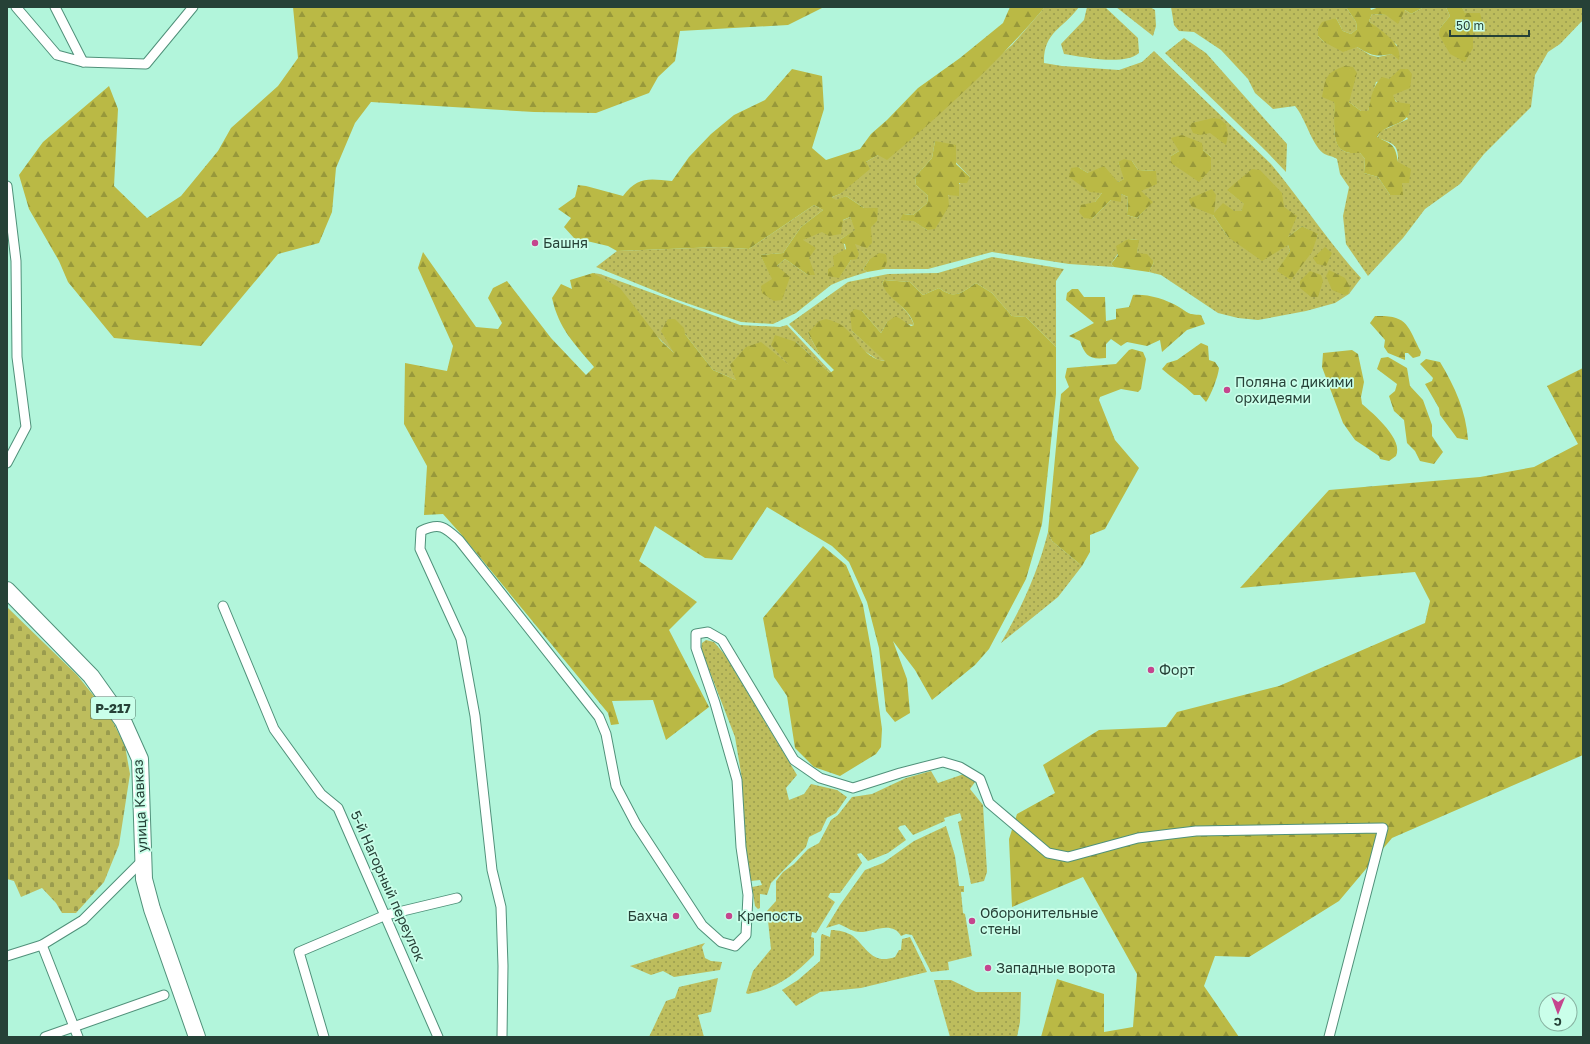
<svg xmlns="http://www.w3.org/2000/svg" width="1590" height="1044" font-family="'Golos Text',sans-serif">
	<style>
		.grass { fill: url(#grass-dots); fill-rule: evenodd }
		.forest { fill: url(#forest-firs) }
		.cemetery { fill: url(#cemetery-stones) }
		.lines { fill: none; stroke-linecap: round; stroke-linejoin: round }
		.street-casing { stroke: #50917a; stroke-width: 11 }
		.highway-casing { stroke: #50917a; stroke-width: 18 }
		.street { stroke: #fff; stroke-width: 9 }
		.highway { stroke: #fff; stroke-width: 16 }
		.poi-dot { fill: #c5458e; stroke: #caffea; stroke-width: 1.5 }
		.labels { text-anchor: middle; stroke-width: 3.5; stroke-linejoin: round; paint-order: stroke }
		.shield { fill: #caffea; stroke: #577a6d; stroke-width: 1 }
		.shield-label { font-size: 13px; font-weight: bold; fill: #264137 }
		.poi-label { font-size: 14px; fill: #264137; stroke: #caffea; text-anchor: start }
		.street-label { font-size: 14px; fill: #264137; stroke: #caffea }
	</style>
	<defs>
		<pattern id="grass-dots" width="8" height="8" patternUnits="userSpaceOnUse"><rect width="8" height="8" fill="#bdbd5d"/><path d="M2 2h.1M6 6h.1" fill="none" stroke="#999b4e" stroke-width="1.8" stroke-linecap="round"/></pattern>
		<pattern id="forest-firs" width="22" height="20" patternUnits="userSpaceOnUse"><rect width="22" height="20" fill="#bab945"/><path d="M5 1l3.5 6h-7zM16 11l3.5 6h-7z" fill="#97983a"/></pattern>
		<pattern id="cemetery-stones" width="16" height="16" patternUnits="userSpaceOnUse"><rect width="16" height="16" fill="#bdbd5d"/><path d="M2 7V4a2 2 0 0 1 4 0v3zM10 15v-3a2 2 0 0 1 4 0v3z" fill="#999b4e"/></pattern>
	</defs>
	<rect width="100%" height="100%" fill="#b2f5db"/>
	<g class="grass">
		<path d="M1045,7h34c-16,22 -36,25 -35,56l18,3 57,4 23,-8 12,-11 117,113c31,37 57,78 90,114l-12,16 -14,9 -29,8 -48,9 -20,-2 -20,-5 -57,-38 -12,-3 5,-10 -17,-9 1,-13 -10,-1 -17,25 3,3 -45,-3 -77,-12 -64,17h-44v-3l-15,-6 -6,9 4,3 -22,7 -14,6 -35,28 -23,11 -32,-2 -66,-23 -79,-32 21,-16 102,-4 30,2 65,-44 9,5 -22,17 -18,26 -23,2 13,24 1,22 3,-35 8,-7 23,16 -6,-35 48,-23 6,13 -15,9c9,11 1,27 -2,38l12,-17 3,-16 17,-18 7,-18h-14l-18,-12 -10,5 -4,-4 8,-3 26,-32 12,-7 134,-110zM935,141l35,36c-22,11 -31,33 -43,53l-24,-16 10,1 14,-12 1,-7 -12,-11 -1,-8 17,-19zM1203,150l8,7 -40,-1 8,-5zM1132,161l6,9 18,1 -16,20 12,11 -15,16 -10,-3 1,-18 -7,-3 -10,6 -19,19 3,-17 7,-9 -24,-26 10,6 30,9 7,-3 -7,-17zM1227,190l60,48 15,-12 16,9 -40,36 12,-20 -2,-6 -60,-8 -15,-22 28,-4 4,-7z"/>
		<path d="M1087,7h18l33,31 1,15c-15,13 -55,4 -75,1l-3,-10 23,-24z"/>
		<path d="M1116,7h34l5,3 1,16 -3,10z"/>
		<path d="M1171,7h175l10,15 1,7 -6,5 -8,-3 -7,-13 -18,10v8l6,6 33,5 13,8 8,2 14,-3 5,-9 -28,-24 3,-7 14,1 19,-5 6,4 13,-7h22l4,9 -10,12 33,20v-15l-11,-26h121v13l-23,24 -12,8 -13,23 -4,32 -47,47 -24,30 -35,25 -22,29 -35,38 -22,-32 -3,-28 6,-29 -9,-13 -3,-15c-4,-3 -10,-3 -14,-6 -12,-10 -17,-34 -28,-47l-22,3 -18,-16 -7,-14 -27,-29 -27,-18 -15,-1 -5,-6zM1389,79l3,16 16,24 -27,12 -4,7c6,2 16,4 19,10 6,13 -3,34 -6,47l-12,-18 -14,-4 1,-14 -5,-6c-6,0 -13,1 -18,-3 -11,-6 -7,-36 -8,-48h15l12,9h7l8,-29z"/>
		<path d="M1184,38l22,15 81,91 -1,28 -19,-20 -102,-99z"/>
		<path d="M992,257l72,12 -8,12v66l-30,-30 -14,-1 -20,-23 -16,-10c-15,10 -21,17 -37,5l-16,7 -13,-13 -26,-2 -2,3c7,16 27,25 32,42l-27,-3 -6,11 -19,-22 -10,20 34,30 -8,-1 -12,-8 -58,-19 13,24 -32,-33 59,-42 40,-8 50,-1z"/>
		<path d="M593,273l7,1 140,51 40,2 7,-2 45,48 -1,1 -35,-32 -5,26 -55,12 -23,-10 -28,-36 -9,21z"/>
		<path d="M1048,532l4,9 30,25 -24,31 -57,46c21,-36 37,-71 47,-111z"/>
		<path d="M706,640l8,2 11,13 72,120 -11,13 3,12 15,-6 7,-10 26,6 10,7 -11,16 -9,5 -6,13 -12,6 -3,10 -35,36 -4,12 -7,-1v14l-2,1 -3,-3 -3,-19 10,-2 -2,-5 -9,1 -8,-35 -1,-67 -7,-42 -34,-88 1,-6z"/>
		<path d="M931,771l7,12 26,-9 11,8 -5,7 13,16 4,67 -3,9 -13,3 -13,-62 4,-2 -2,-7 -16,5 1,3 -32,14 -8,-10 -5,1 -2,2 8,12 -18,13 -20,8 -7,-8 -4,1 5,9 -22,30h-10l-2,4 7,5 -19,31 -4,-1 -1,5 3,1v17c-21,21 -36,33 -66,39l-2,-1 7,-22 18,-22 -4,-38 9,-10v-20l7,-9 11,-8 14,-15 11,-6 12,-23 7,-5 14,-18 20,-3 34,-16z"/>
		<path d="M946,826l9,30 4,30h5v6h-3l2,21 2,1 7,42 -24,6 1,8 -18,2 -19,-37 -6,-1 -5,2c-9,-16 -28,-4 -41,-4 -7,0 -14,-5 -21,-8l-13,4 14,-23 25,-35 18,-7 31,-22z"/>
		<path d="M831,930c7,0 16,2 22,6 14,12 19,29 42,21l4,-7h2l1,-11 8,-2 17,35 -66,16 -41,4 -24,14 -14,-16 16,-10 22,-19 1,-25 1,-2 8,3z"/>
		<path d="M705,943l-3,4 3,11 6,3 11,1 -2,8 -46,7 -11,-6 -12,4 -21,-9z"/>
		<path d="M718,978l-7,34 -13,3 6,22h-55l17,-36 9,-3 4,-11z"/>
		<path d="M934,980h17l25,12h45l-1,30 -3,15h-67z"/>
	</g>
	<g class="forest">
		<path d="M293,7h531l-36,18 -108,6 -5,30 -17,16 -9,16 -53,20 -62,-1 -163,-10 -16,21 -19,45 -4,44 -13,31 -41,11 -77,92 -87,-8 -46,-56 -9,-21 -30,-52 -10,-34 24,-33 66,-56 9,23 -4,77 33,32 34,-22 37,-45 13,-23 47,-42 20,-28z"/>
		<path d="M1010,7h35c-48,56 -101,105 -158,153l-9,-5 -12,7 4,7 -30,25 -8,3 4,3 10,-4 18,12h14l-1,13 -6,6 1,16 -5,5 -12,-4 4,10 -2,5 -6,1 -12,18 -11,-2v-7l6,-3 -1,-10 13,-7 -1,-5 -5,-1 1,-4 14,-9 -5,-13 -7,3 -2,14 -12,2 -7,-4 -19,8 13,8 -7,10 6,17h-7l-23,-16 -8,7 13,11 -8,23 -8,1 -12,-8 -1,-7 11,-7 -12,-24 23,-2 18,-26 22,-17 -9,-5 -65,44 -30,-2 -102,4 -9,-5 -34,-8 -10,-11 7,-9 -13,-9 17,-12 3,-12 8,1 37,10c15,-20 26,-17 49,-15l17,-24 22,-23 23,-19 31,-15 27,-31 30,7 2,33 -12,39 14,12 34,-11 11,-15 16,-14 31,-32 42,-30 43,-35z"/>
		<path d="M1346,7h24l1,3 8,-3h45l-13,7 -6,-4 -7,14 -12,-9 -14,-1 -3,7c12,10 34,22 30,39l-7,-6c-17,3 -20,2 -35,-7l-14,5 -19,-10 -6,-6v-8l4,-6 14,-4 7,13 8,3 6,-5 -1,-7z"/>
		<path d="M1446,7h16l3,6h15l2,8 -9,12v15l-8,14 -15,-8 -11,-19 1,-7 10,-12z"/>
		<path d="M1345,66l8,1 4,6 -8,29 12,9h7c3,-12 4,-25 14,-34l7,2 11,-10h8l4,5 -2,14 -17,7 3,7 14,2c2,24 -24,17 -33,33 16,8 18,7 21,25l13,7 -2,14h-7l1,12h-13l-12,-18 -14,-4 1,-14 -5,-6c-6,0 -13,1 -18,-3 -11,-6 -7,-36 -8,-48l-12,-5c4,-20 3,-24 23,-31z"/>
		<path d="M1213,118l7,1 6,5 2,10 -2,11 -16,-12 -10,2 -7,-2 -3,-7 2,-3z"/>
		<path d="M1182,135l20,8 1,7 8,7v12l-12,13 -28,-19v-7l8,-5 -8,-13z"/>
		<path d="M935,141l21,4v19l14,13 -3,6h-8v13l-11,-1 1,11 -14,23 -8,1 -14,-9 -13,-1 3,-6 10,1 14,-12 1,-7 -12,-11 -1,-8 17,-19z"/>
		<path d="M1124,159l8,2 6,9 18,1 1,13 -16,7 12,11 -16,16 -10,-3 1,-18 -7,-3v8l-10,-2 -19,19 -8,-1 -5,-6 2,-7 14,-3 7,-9 -12,-1 -21,-15 2,-9 7,-1 10,6 16,-7 14,16 6,-3 -6,-17z"/>
		<path d="M1252,169l8,1 22,23 2,14 13,9 -9,21 14,-11 16,8 -6,18 -21,28 -14,-9 13,-20 -2,-6 -26,16 -34,-24 -15,-22 -22,-9 -2,-7 23,-10 4,6 -2,18 9,-10 11,8h7l3,-7 -17,-14z"/>
		<path d="M1128,239l11,1 -2,13 10,1 7,8 -5,10 -35,-5 -3,-3 7,-9 -2,-9z"/>
		<path d="M1325,247l7,6 -6,13 -9,-2 -4,-6z"/>
		<path d="M423,252l53,75 22,2 4,-6 -14,-25 5,-10 14,-7 44,57 35,37 8,-8c-20,-24 -35,-38 -42,-69l9,-14 11,5 -2,-9 23,-7 27,15 41,53 13,12 -13,-22 7,-12h7l9,9 1,6 28,36 23,10 -6,-15 16,-18 15,-5 28,23 -18,-20 4,-10 21,7 34,31 4,-3 -13,-13 -13,-24 11,-12 7,-2c7,2 14,4 19,9 13,12 21,32 40,33l-33,-30 -2,-18 5,-4 7,2 19,22 6,-11 9,-6 15,10 3,-1c-4,-18 -27,-25 -32,-42l2,-3 26,2 13,13 16,-7c16,12 22,5 37,-5l16,10 20,23 14,1 30,30v47l-12,114 -2,16 -16,55 -37,70 -14,16 -43,35 -17,-30 -22,-29 14,38 3,34 -15,9 -9,-11 -7,-63 -12,-46 -18,-40 -17,-16 -65,-39 -35,53 -27,-2 -50,-32 -16,35 58,41 -28,28 40,77 -43,33 -13,-40 -41,1 7,23 -8,1 -3,-12 -148,-180 -17,-19 -19,1 3,-49 -23,-42 1,-61 42,8 6,-25 -35,-78z"/>
		<path d="M879,253l7,1 1,8 -3,7 -17,3 -4,-3 6,-9z"/>
		<path d="M1329,270l16,8 5,9 -2,7 -4,1 -12,-5 -6,-14z"/>
		<path d="M1310,271l11,4 2,6 -5,16h-7l-11,-9v-7z"/>
		<path d="M1072,289h6l6,8h21l1,24 10,-2v-10l13,-2 4,-12c15,-1 32,4 46,12 11,7 8,7 22,8l4,9 -18,6 -25,22 -2,-12 -13,6 -20,-4 -6,4 -10,-7 -5,5v14c-16,2 -21,-2 -26,-17l-11,-5 25,-13 -28,-23 1,-7z"/>
		<path d="M1375,316c33,-1 32,9 46,36l-1,4 -7,2 -5,-5h-3v7l-17,-7 -4,-6 1,-7 -15,-17z"/>
		<path d="M1201,343l7,3 1,14 6,2 4,6c-1,9 -8,27 -13,34l-6,-7h-6c-10,-10 -22,-17 -32,-26l5,-6 10,-3z"/>
		<path d="M1132,349l11,3 3,7 -5,30 -3,3 -17,-3 -21,8 -1,3 16,40 24,28 -34,61 -15,6v17l-8,14 -30,-25 -4,-9 13,-138 8,-7 -4,-10 2,-9 49,-4 13,-14z"/>
		<path d="M1352,350l6,4 6,28 -3,15 1,7c12,10 42,36 34,52l-7,5 -9,-2 -1,-3 -24,-16 -12,-17 -21,-56 1,-14z"/>
		<path d="M1388,357l19,11 3,18 13,14 9,25v11l11,16 -9,12 -14,-3 -5,-10 -8,-8 -3,-23 -10,-9 -5,-15 6,-5 2,-7 -20,-15 4,-11z"/>
		<path d="M1426,359l14,3c15,25 26,49 28,78l-11,-2 -17,-23 -1,-7 -14,-24 7,-3 1,-3 -13,-14z"/>
		<path d="M1583,368v387l-191,83 -53,63 -90,56 -34,-1 -11,30 35,51h-198l16,-58 47,15v38l29,-5 4,-53 -54,-97 -71,30 -3,-68 8,-25 38,-21 -12,-28 56,-35 67,-3 11,-15 102,-26 146,-63 5,-22 -15,-29 -175,16 89,-98 151,-13 54,-10 44,-23 -31,-58z"/>
		<path d="M823,546l23,19 17,40 9,50 10,74 -1,18 -5,7 -36,22 -26,-9 -19,-19 -8,-52 -13,-19 -11,-59z"/>
	</g>
	<path class="cemetery" d="M7,607l70,68 33,41 15,30 5,28 -11,71 -15,37 -28,31h-14l-6,-10 -14,-15 -21,9 -7,-16 -7,-2z"/>
	<g class="lines">
		<defs>
			<g id="street">
				<path d="M16,7l41,48 26,7 -28,-55"/>
				<path d="M83,62l63,2 47,-57"/>
				<path d="M7,186l9,75 1,96 9,70 -19,36"/>
				<path d="M223,606l51,123 47,65 17,14 100,229"/>
				<path d="M42,945l36,92"/>
				<path d="M7,956l35,-11 41,-25 60,-60"/>
				<path d="M45,1037l119,-42"/>
				<path d="M324,1037l-25,-85 87,-37 71,-17"/>
				<path d="M502,1037l1,-71 -2,-59 -9,-37 -17,-154 -14,-77 -41,-90 1,-18c19,-9 24,-4 38,9l140,177 7,17 10,52 20,38 66,101 19,17 14,4 11,-11 2,-40 -7,-48 -4,-67 -22,-77 -19,-55v-14l12,-2 14,8 72,120 26,18 33,10 47,-15 43,-11 17,5 20,12 9,24 59,50 20,4 70,-19 58,-7 187,-3 -54,209"/>
			</g>
			<path id="highway" d="M7,590l84,86 32,45 17,38 4,120 8,30 45,128"/>
		</defs>
		<use href="#street" class="street-casing"/>
		<use href="#highway" class="highway-casing"/>
		<use href="#street" class="street"/>
		<use href="#highway" class="highway"/>
	</g>
	<g class="poi-dot">
		<circle cx="535" cy="243" r="4"/>
		<circle cx="1227" cy="390" r="4"/>
		<circle cx="1151" cy="670" r="4"/>
		<circle cx="676" cy="916" r="4"/>
		<circle cx="729" cy="916" r="4"/>
		<circle cx="972" cy="921" r="4"/>
		<circle cx="988" cy="968" r="4"/>
	</g>
	<g class="labels">
		<rect class="shield" x="91" y="697" width="44" height="22" rx="3"/>
		<g class="shield-label">
			<text x="113" y="713">Р-217</text>
		</g>
		<g class="poi-label">
			<text x="543" y="248">Башня</text>
			<text x="1235" y="387">Поляна с дикими<tspan x="1235" dy="16">орхидеями</tspan></text>
			<text x="1159" y="675">Форт</text>
			<text x="980" y="918">Оборонительные<tspan x="980" dy="16">стены</tspan></text>
			<text x="668" y="921" text-anchor="end">Бахча</text>
			<text x="737" y="921">Крепость</text>
			<text x="996" y="973">Западные ворота</text>
		</g>
		<g class="street-label">
			<text transform="translate(140 806) rotate(-93)" y="5">улица Кавказ</text>
			<text transform="translate(388 886) rotate(66)" y="5">5-й Нагорный переулок</text>
		</g>
	</g>
	<rect width="1590" height="1044" fill="none" stroke="#264137" stroke-width="16"/>
	<g transform="translate(1558 1012) rotate(181)"><circle r="19" fill="#caffea" stroke="#88b3a2"/>
	<path d="M0-3L7 15L0 10L-7 15Z" fill="#c5458e"/>
	<text y="-6" font-size="11" font-weight="bold" text-anchor="middle" fill="#264137">С</text>
	</g>
	<path d="M1450 30v6h79v-6" fill="none" stroke="#264137" stroke-width="2"/>
	<text x="1456" y="30" font-size="12" fill="#264137" stroke="#caffea" stroke-width="3" paint-order="stroke">50 m</text>
</svg>
